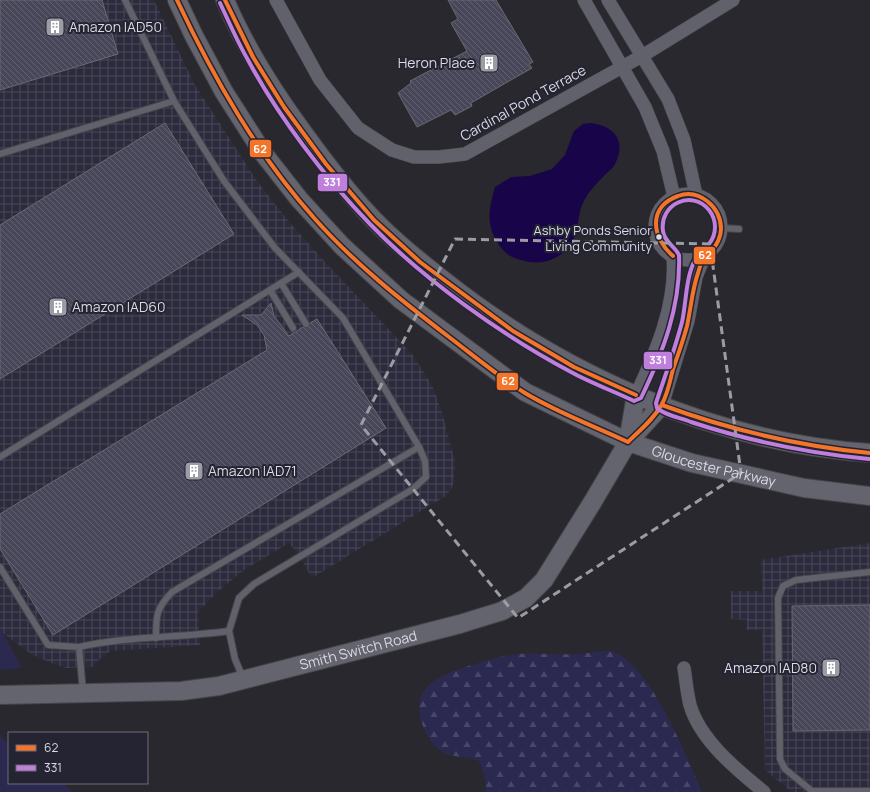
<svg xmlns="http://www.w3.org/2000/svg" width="870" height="792" font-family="Manrope,sans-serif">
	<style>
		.industrial { fill: url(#industrial-grid) }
		.green { fill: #2b2950 }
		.forest { fill: url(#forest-firs) }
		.water { fill: #180448 }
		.building { fill: url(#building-back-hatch); stroke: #696a70 }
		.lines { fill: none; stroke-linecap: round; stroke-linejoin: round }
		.lane-casing { stroke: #45454a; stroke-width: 8 }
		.street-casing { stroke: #45454a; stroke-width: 14 }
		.secondary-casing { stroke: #45454a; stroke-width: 20 }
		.lane { stroke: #61616c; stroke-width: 6 }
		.street { stroke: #61616c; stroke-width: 13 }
		.secondary { stroke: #64646f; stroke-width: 18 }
		.bus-1-casing { stroke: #242432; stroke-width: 7 }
		.bus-2-casing { stroke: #242432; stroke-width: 7 }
		.bus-1 { stroke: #f47529; stroke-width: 4 }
		.bus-2 { stroke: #c07fdc; stroke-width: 4 }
		.marked { fill: none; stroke: #9b9ca4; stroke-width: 3; stroke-dasharray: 8 5; stroke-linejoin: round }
		.bus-dot { fill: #d9dae3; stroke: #242432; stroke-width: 1.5 }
		.labels { text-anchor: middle; stroke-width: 4; stroke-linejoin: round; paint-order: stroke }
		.bus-label { font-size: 13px; fill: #d9dae3; stroke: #242432; text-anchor: end }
		.poi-label { font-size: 14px; fill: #d9dae3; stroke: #242432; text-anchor: start }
		.street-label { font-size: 14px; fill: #d9dae3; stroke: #242432 }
		.line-badge { stroke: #242432; stroke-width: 1.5 }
		.badge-label { font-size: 11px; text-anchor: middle; font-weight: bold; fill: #fff }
	</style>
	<defs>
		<pattern id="industrial-grid" width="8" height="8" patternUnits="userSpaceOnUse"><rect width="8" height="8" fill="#2b2b3d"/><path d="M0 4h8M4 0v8" fill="none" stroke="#494959"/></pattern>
		<pattern id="forest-firs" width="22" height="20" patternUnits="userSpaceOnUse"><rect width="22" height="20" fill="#2b2950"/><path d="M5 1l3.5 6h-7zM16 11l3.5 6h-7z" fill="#494769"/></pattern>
		<pattern id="building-back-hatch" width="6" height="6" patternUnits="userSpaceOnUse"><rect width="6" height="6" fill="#484759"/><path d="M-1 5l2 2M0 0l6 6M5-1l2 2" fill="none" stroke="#626171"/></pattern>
	</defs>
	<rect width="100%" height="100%" fill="#28282e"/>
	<g class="industrial">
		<path d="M0,0h154l41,85 62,96 33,42 36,40 86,91 20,31 10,27 13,50 -1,19 -3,9 -7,7 -132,81 -12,-21 -11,-14 -45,27 -28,23 -18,19 2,33 -90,6 -10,8 -7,8 -27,1 -15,-5 -20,-9 -28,-21 -3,-5z"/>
		<path d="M870,543v249h-78l-27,-22 -3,-140h-15v-10l-16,-1v-28h31l-1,-31z"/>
	</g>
	<g class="green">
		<path d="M0,628l3,5 19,35 -22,2z"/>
		<path d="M0,736l9,7v40h53l11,9h-73z"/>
	</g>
	<path class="forest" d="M595,652c6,0 15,-2 21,1 37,17 70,103 86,139h-216l-1,-15 -6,-16c-11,-5 -18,-3 -29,-6 -18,-4 -31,-31 -31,-48 1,-28 34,-36 56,-43 14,-4 29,-9 44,-10 26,-2 51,3 76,-2z"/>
	<path class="water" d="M591,123c25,3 36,20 23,43 -4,5 -9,8 -13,13 -7,7 -14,15 -18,24 -5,10 -4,22 -8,32 -6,19 -26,30 -45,27 -11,-2 -20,-4 -27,-12 -18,-22 -15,-38 -8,-63l16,-10 19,-1 22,-7 13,-14 9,-24 9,-7z"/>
	<g class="building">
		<path d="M0,0h102l16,54 -118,36z"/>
		<path d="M448,0h48l37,62 -4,2 3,4 -42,24 -19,11 1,3 -17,9 -4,-5 -34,17 -19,-34 13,-10 -1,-2 57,-30 -16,-28 7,-4z"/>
		<path d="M165,123l69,111 -234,145v-154z"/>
		<path d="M271,303l3,13 15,20 14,-9 6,1 1,-5 7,-4 69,109 -333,207 -53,-86v-35l267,-164 -3,-15 -7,-10 -15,-10h19z"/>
		<path d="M870,605v125l-77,1 -1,-125z"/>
	</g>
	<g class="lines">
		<defs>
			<g id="lane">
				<path d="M125,0l49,101 50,80 51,67 68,70 76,129 6,14 1,16 -13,12 -159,95 -15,14 -10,33 6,28 8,19"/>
				<path d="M0,154l174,-53"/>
				<path d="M721,228l18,1"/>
				<path d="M281,283l25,41"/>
				<path d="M270,290l23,38"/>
				<path d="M0,457l299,-185"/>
				<path d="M0,567l48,78 31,2 4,45"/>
				<path d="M870,572l-74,8 -13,6 -5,12 2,161 5,10 27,22h58"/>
				<path d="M156,638c0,-23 0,-29 16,-46l247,-145"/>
				<path d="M79,647c49,-11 100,-9 150,-16"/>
			</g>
			<g id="street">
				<path d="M276,0l44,80 38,48 34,22 22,7h25l26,-3 177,-98 91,-56"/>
				<path d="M584,0l61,107 18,44 11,46"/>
				<path d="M608,0l60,99 16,41 12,55"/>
				<circle cx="688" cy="227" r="33"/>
				<path d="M636,395c20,-43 41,-91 37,-139"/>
				<path d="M662,405l26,-84 8,-44 9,-22"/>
				<path d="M684,668c2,12 3,25 6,37 10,35 47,65 74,87"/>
			</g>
			<g id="secondary">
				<path id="s1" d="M177,0l17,36 30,56 39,61 36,46 43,47 59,54 124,92 103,50 64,21 112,25 66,8"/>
				<path d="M225,0c20,48 49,93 80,135 21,29 43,58 68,84 21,22 45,41 69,60 122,97 272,163 428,174"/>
				<path d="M628,442l8,-47"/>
				<path id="s2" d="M0,695l181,-4 38,-5 241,-62 42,-13 24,-13 18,-18 48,-77 36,-61 34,-37"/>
			</g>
		</defs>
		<use href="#lane" class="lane-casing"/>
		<use href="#street" class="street-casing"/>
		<use href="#secondary" class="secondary-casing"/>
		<use href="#lane" class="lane"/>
		<use href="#street" class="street"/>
		<use href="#secondary" class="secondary"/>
		<defs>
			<g id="bus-1">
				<path d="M177,0c37,79 80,154 138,219 40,45 87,82 134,118 25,19 50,40 76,56 33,20 69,33 103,49 12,-12 26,-23 34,-38 6,-11 8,-23 11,-35 5,-14 10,-28 14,-43 4,-18 5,-36 11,-53 2,-6 3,-12 6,-17 2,-3 5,-3 7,-6 6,-4 10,-14 10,-21 0,-22 -22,-41 -43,-33 -31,11 -26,42 -5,60"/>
				<path d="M225,0l28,57 31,50 42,57 48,56 46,42 93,69 61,36 62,28"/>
				<path d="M662,405c68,25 136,41 208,48"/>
			</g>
			<path id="bus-2" d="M220,3c9,19 17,38 28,57 30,56 77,118 122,164 53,55 133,112 201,148 20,11 42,19 63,29l7,-3c22,-46 40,-92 38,-143 -4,-9 -15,-13 -16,-24 -4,-27 29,-42 46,-21 8,10 8,24 0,34 -3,3 -7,4 -9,8 -15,19 -13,48 -18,70 -7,27 -17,54 -26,81l1,5c7,7 24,10 34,14 58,19 117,31 178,37"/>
		</defs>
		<use href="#bus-1" class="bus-1-casing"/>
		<use href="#bus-2" class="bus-2-casing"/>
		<use href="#bus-1" class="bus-1"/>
		<use href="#bus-2" class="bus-2"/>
	</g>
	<path class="marked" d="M455,239l255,5 31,229 -223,145 -157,-193z"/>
	<defs>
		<symbol id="building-square" viewBox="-11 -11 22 22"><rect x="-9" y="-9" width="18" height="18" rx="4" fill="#9b9ca4" stroke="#242432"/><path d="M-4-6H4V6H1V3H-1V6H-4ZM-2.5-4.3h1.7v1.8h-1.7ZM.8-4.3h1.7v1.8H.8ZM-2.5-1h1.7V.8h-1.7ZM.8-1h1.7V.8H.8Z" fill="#fff"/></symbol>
	</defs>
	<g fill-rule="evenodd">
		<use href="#building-square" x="44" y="16" width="22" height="22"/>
		<use href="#building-square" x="478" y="52" width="22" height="22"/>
		<use href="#building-square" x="47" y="296" width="22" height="22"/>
		<use href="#building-square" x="183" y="460" width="22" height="22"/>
		<use href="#building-square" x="820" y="657" width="22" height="22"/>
	</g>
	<circle class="bus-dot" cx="659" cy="237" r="3.5"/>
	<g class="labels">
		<g class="bus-label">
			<text x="652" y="235">Ashby Ponds Senior<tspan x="652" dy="16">Living Community</tspan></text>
		</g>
		<g class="poi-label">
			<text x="69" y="32">Amazon IAD50</text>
			<text x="475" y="68" text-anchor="end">Heron Place</text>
			<text x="72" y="312">Amazon IAD60</text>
			<text x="208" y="476">Amazon IAD71</text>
			<text x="817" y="673" text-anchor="end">Amazon IAD80</text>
		</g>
		<g class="street-label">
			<text transform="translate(523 103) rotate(-29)" y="5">Cardinal Pond Terrace</text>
			<text dy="5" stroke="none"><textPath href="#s1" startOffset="736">Gloucester Parkway</textPath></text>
			<text dy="5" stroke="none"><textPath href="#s2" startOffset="363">Smith Switch Road</textPath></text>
		</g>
	</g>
	<g class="line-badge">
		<rect x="249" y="139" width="23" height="19" rx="4" fill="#f47529"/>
		<rect x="317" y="173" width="31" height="19" rx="4" fill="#c07fdc"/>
		<rect x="693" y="246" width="23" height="19" rx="4" fill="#f47529"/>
		<rect x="643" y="351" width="30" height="19" rx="4" fill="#c07fdc"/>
		<rect x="496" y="372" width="23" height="19" rx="4" fill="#f47529"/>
	</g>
	<g class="badge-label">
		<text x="260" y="153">62</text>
		<text x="332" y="186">331</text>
		<text x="705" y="259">62</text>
		<text x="658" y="364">331</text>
		<text x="508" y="385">62</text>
	</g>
	<rect x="8" y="732" width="140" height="52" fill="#242432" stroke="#6c6d79"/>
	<rect x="16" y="745" width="20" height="6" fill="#f47529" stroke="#6c6d79"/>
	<text x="44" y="752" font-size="12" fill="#d9dae3">62</text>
	<rect x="16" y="765" width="20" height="6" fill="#c07fdc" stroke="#6c6d79"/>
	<text x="44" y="772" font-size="12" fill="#d9dae3">331</text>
</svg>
